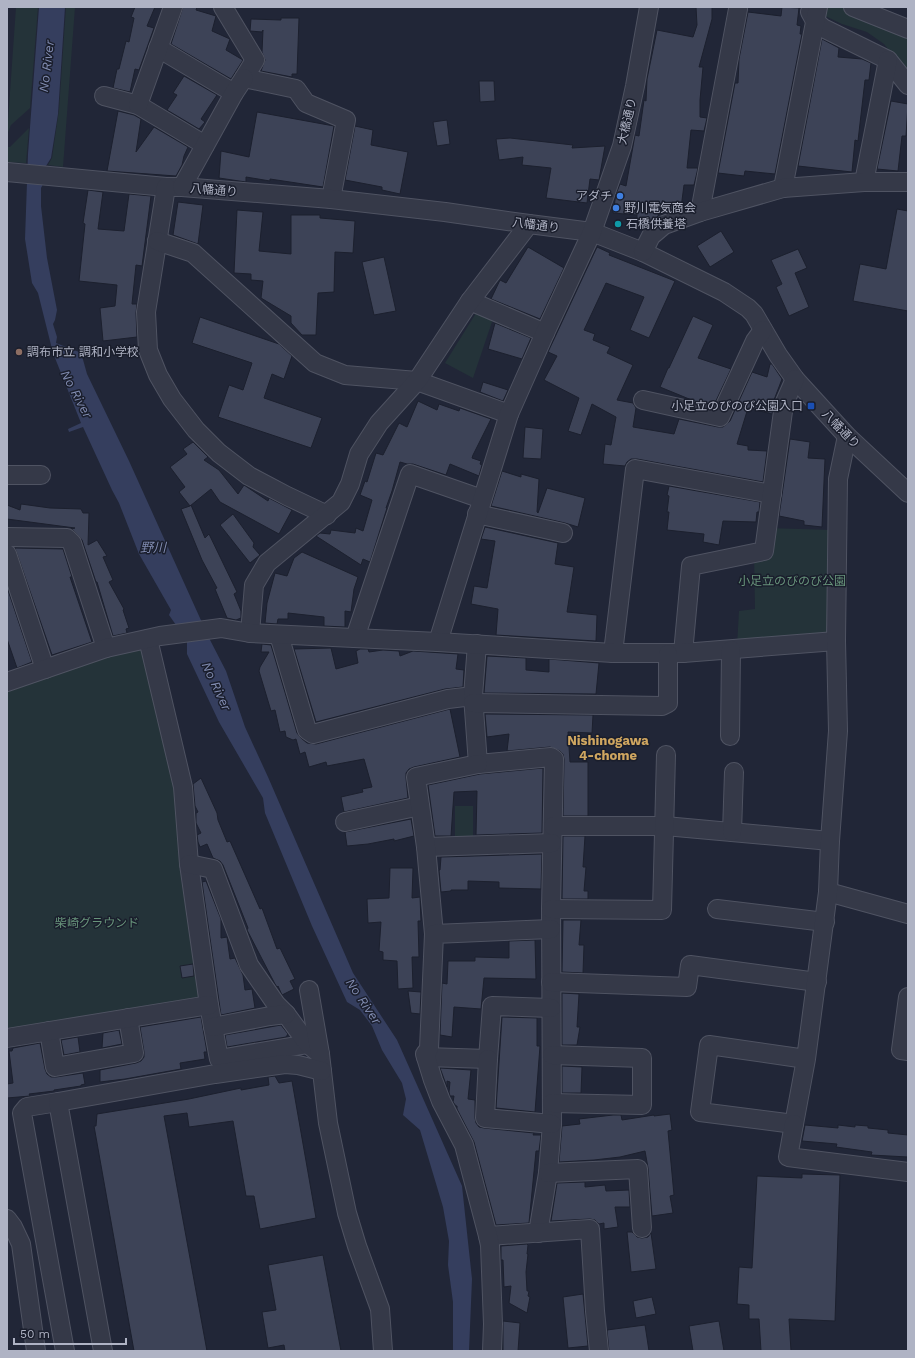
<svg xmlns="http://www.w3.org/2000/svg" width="915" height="1358" font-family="'Work Sans','Noto Sans JP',sans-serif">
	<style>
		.green { fill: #243339 }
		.water { fill: #353e5e }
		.building { fill: #3d4357; stroke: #1c202e }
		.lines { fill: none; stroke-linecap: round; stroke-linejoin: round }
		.minor-casing { stroke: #4f5362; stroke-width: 20 }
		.minor { stroke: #353948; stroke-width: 18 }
		.shop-dot { fill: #3f7fe0; stroke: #1a1e2c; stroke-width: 1.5 }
		.culture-dot { fill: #0f9aa8; stroke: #1a1e2c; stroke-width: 1.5 }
		.education-dot { fill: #8d6e63; stroke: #1a1e2c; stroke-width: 1.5 }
		.transit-dot { fill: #1a4fb4; stroke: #1a1e2c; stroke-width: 1.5 }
		.labels { text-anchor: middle; stroke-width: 3; stroke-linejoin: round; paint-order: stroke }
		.street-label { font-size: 12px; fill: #afb3c4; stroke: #1a1e2c }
		.poi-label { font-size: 12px; fill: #afb3c4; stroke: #1a1e2c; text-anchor: start }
		.park-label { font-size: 12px; fill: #68947b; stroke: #1a1e2c }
		.water-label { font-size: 13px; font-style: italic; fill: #808bb0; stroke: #1a1e2c }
		.neighbourhood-label { font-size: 13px; font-weight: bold; fill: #cfa660; stroke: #1a1e2c }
	</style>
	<rect width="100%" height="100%" fill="#212637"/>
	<g class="green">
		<path d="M16,7h22l-8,101 -19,17 -4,10z"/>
		<path d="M66,7h9l-12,160 -15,-2 4,-7 7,-48z"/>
		<path d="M815,7h31l62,29v37l-24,-29 -17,-12 -25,-8 -19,-9z"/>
		<path d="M29,128l-3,35 -19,-1v-15h3z"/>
		<path d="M478,310l16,6 -21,62 -28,-15z"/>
		<path d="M767,528l65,2 -4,106 -91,10 2,-35 16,-2 -1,-56z"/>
		<path d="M136,647l11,4 30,140 6,74 -2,14 20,115 -5,7 -182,28 -7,-2v-335z"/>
		<rect x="455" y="806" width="18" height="34"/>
	</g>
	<path class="water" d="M39,7h26l-7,107 -7,44 -5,8 -2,16 -3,6v18l6,52 10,52 -2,10 -2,4 4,13 -1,6 23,9v3l3,1 5,18 42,87 80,177 17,33 19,56 23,50 85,196 44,67 65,146 10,93 -3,72h-16v-49l-5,-37 1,-24 -6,-34 -23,-77 -17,-15 3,-16 -4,-16 -20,-33 -10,-24 -12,-16 -13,-8 -35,-76 -47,-113 -2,-15 -44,-76 -32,-68v-14l-4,-5 -14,-20 2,-5 -32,-56 -20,-51 -7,-13 -29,-63 -14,5 -1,-3 13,-6 -28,-70 -15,-60 -6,-10 -7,-44 3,-85z"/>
	<g class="building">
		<path d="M135,7h20l-8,19 7,2 -15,42 -4,-1 -5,23 -17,-4 4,-19h2l7,-28 3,1 5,-24 -3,-1z"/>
		<path d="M183,7h14l-1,3 20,6 -4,15 18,8 -4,11 17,10 -12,19 -60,-35z"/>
		<path d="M696,7h16v12l-13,48h4l-3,33v17l7,1 -3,13 -13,-1 -4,38h11l-4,17h-10l-3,23 -9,3 -13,-2 -1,7 -6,6 -15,-3v-4l-24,-2 3,-19 4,-10 6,2 9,-51 4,1 5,-36 2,1 1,-22 10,-49 36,7 4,-12z"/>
		<path d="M782,7l17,1 -2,17 4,1 -1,8h2l-27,140 -30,-3 -1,5 -26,-3 17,-90h3l1,-24 9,-47 33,4z"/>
		<path d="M281,18h18l-2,56h-5v3l-31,-6 4,-11 -3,-8 1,-22 -1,2 -12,-1 1,-12 30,1z"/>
		<path d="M822,39l17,9 -1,9 24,2 9,4 -2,17h-4l-7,61 -3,-1 -3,32 -54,-6z"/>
		<path d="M184,76l33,19 -16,24 4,3 -6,7 -32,-19 10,-15 -4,-2z"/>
		<path d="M479,81h15l1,20 -15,1z"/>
		<path d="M891,101l17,3 -2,32h-4l-4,35 -21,-2z"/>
		<path d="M118,111l16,4 7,4 -5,33 18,-25 34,20 -4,9 -2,9 -6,11 -69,-5z"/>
		<path d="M257,112l77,14 -11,61 -53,-8v2l-24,-4v5l-27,-4 2,-27 28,6z"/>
		<path d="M447,120l3,24 -13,2 -4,-24z"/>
		<path d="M355,126l18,4 -2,15 37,7 -8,42 -18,-4v-3l-37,-7z"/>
		<path d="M510,138l63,7 -1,3 33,-2 -6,34 -9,-1 -3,24 -41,-5 5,-30 -29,-3 1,-8 -24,3 -3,-21z"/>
		<path d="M88,190l15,2 -5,37 26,2 5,-37 22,2 -9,70 -6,-1 -4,39h5l-1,9 1,24 -34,4 -3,-33 15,-2 2,-21 -38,-4 6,-57 -2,-1z"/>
		<path d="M178,202l25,3 -5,39 -25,-9z"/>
		<path d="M897,209l11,2v100l-55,-10 7,-37 26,5z"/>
		<path d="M237,210l26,2 -4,39 32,3v-39h29v3l35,3 -2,32 -18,-1 -1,40 -16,1 -2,42h-14l-11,-12v-7l-30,-18 2,-17 -12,-1v-6l-17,-1z"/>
		<path d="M721,231l13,21 -24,15 -13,-21z"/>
		<path d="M528,247l36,21 -24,51 -49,-20 9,-19 6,3z"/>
		<path d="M597,247l13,6 -1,2 66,26 -26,57 -19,-8 14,-33 -38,-14 -22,47 11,4 -2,6 17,7 -3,6 26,12 -16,35 16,3 3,5 -3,19 41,7 5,-15 39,8h5l7,-6 22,-49 15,5 3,-13h2l10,15 -8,21 -2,14 -24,-6 -11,36 11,2v4l19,1 -4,31 -126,-23h-6l-4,3 -2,4 -22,-2 2,-20 6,1 5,-28 -24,-13 -11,31 -13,-4 11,-33 -35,-18 13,-24 -9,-4z"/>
		<path d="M798,249l9,19 -12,5 14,34 -20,9 -13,-29 6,-3 -11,-24z"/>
		<path d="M384,257l12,54 -22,4 -12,-53z"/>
		<path d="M693,316l20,9 -15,33 33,11 -17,36 -20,-4 -34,-14 8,-19h1z"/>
		<path d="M200,317l79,27 13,12 -8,23 -12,-5 -8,24 58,20 -11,30 -93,-31 11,-32 14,5 9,-27 -60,-20z"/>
		<path d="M495,323l36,15 -9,21 -34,-10z"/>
		<path d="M483,382l25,8 -5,11 -23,-9z"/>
		<path d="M418,401l19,9 2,-6 20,7 1,-3 31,11 -18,36 -1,3 9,3 -1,3 2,1 -3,11 -29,-12 -4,11 -33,-11h-6l-7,-2 -8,29 -6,17h1l-17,54 -7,-3 -2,6 -45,-29 4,-3 10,1 1,-4 24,3 1,-5 7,3 9,-31 -12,-5 5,-14 2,1 9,-29 7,2 16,-32 8,4z"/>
		<path d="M525,427l18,2 -2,30 -18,-1z"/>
		<path d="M790,439l20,3 -2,16 17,1 -3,68 -18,-2v-4l-25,-5z"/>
		<path d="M193,442l15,15 -4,3 15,10 19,24 6,-9 24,16 1,-3 23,12 -13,24 -59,-32 -9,-13 -21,17 1,-1 14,33 4,-4 28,58 -3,2 7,17v7l-5,2 -9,-2 -12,-29 2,-1 -15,-28 -21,-51 9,-3 -11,-14 6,-5 -15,-20 17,-13 -4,-5z"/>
		<path d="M502,471l19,6v-3l18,5 -2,33 1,1 9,-25 38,10 -7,29 -13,-4 -74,-17z"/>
		<path d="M669,486l91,16 -1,10h-2l-1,10 -33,-1 -4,24 -16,-3 1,-8 -37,-4 2,-18h-2l2,-16 -2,-1z"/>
		<path d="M21,504l29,4 31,1 2,4h6l-1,32 9,-5 10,16 -4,1 10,23 -4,2 15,27 -1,1 6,18 -3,1 1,4 -14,3 -16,-54h-1l-14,-42 -8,-9 -3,-2 4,-1 -68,-9v-14l13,5z"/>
		<path d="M233,514l21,29 -1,4 7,8 -10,8 -30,-38z"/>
		<path d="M485,527l73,16 -3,21 19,3 -7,45 30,3 -1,26 -100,-6 2,-26 -27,-5 3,-18 13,2 8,-47 -14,-2z"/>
		<path d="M15,548l48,1 9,28h-2l22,65 -40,13z"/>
		<path d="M302,552l56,25 -4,12 -3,23 -6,-1v16l-21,-1v-9l-36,-4v6h-10l-1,5 -12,-1 2,-20 8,-30 12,3 7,-18z"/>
		<path d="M7,587l25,75 -15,6 -10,-29z"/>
		<path d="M262,644l9,1 26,88 4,5 6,5 9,1 134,-35 10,48 -46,10 -5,2 -3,4v5l2,20 -64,14 -3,-15 22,-5 -1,-3 10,-2 -8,-28 -37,7 -1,-4 -17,5 -4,-15 -5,2 -4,-15 -3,1 -7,-3 -1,-6 -5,1 -5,-22 -4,1 -12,-40 1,-4 9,-15h-8z"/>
		<path d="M331,648l5,21 22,-6 -2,-12 4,-2h8l1,3 14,-2 16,1 1,5 13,-5 45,3 -2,15 8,1 -1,17 -18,2 -129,33 -22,-73z"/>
		<path d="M487,656l39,2v12l23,2v-13l50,4 -3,31 -112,-1z"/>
		<path d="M485,714l108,1 -1,18 -24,-1 2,30h18v54h-25l1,-57 -1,-5 -3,-3 -10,-4 -43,4 2,-17 -22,3z"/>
		<path d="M543,768l-1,65 -66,2 1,-44 -23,1 -3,44h-16l-7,-51 52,-11z"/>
		<path d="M201,778l16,35 1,7 9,22 3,-1 30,68 2,-1 15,41 3,-1 15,31 -5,2 4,8 -12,6 -4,-9 -1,1 -2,-3 -28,-54 1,-2 -25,-63 -3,-4 -7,-3 -6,-14 -7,3 -2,-5 -1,-7 4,-2 -5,-10v-10l2,-1 -3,-6 -2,-22z"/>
		<path d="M411,819l3,17 -20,5v-2l-26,5 -21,2 -2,-14z"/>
		<path d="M563,836h22l-2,31h3l-2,24h4v8h-26z"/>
		<path d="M542,854l-1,35 -42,-1v-6l-31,-1v9h-17v1l-10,1 -2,-22h1l1,-13z"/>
		<path d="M390,868h23l-1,30 8,-1 1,24h-3l1,36h-7l1,31 -15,1 -1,-28 -14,-1v-8l-4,-1 2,-29 -13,1 -1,-24 22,-1z"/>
		<path d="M206,881l15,38v19l6,-1 3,22 5,-1 8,17 2,15 7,-1 3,19 -34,7 -19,-133z"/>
		<path d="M563,920h18l-2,25h5l-1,28 -21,-1z"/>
		<path d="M535,940l1,39 -52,-1 -3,31 -27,-2 -2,30 -12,-2 2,-52 5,1 1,-23h27v-4l34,1v-17z"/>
		<path d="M193,964l1,12 -12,2 -2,-12z"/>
		<path d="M408,991l13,1 -1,22 -9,-1z"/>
		<path d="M562,993l17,1 -2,33h3l-3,18h-15z"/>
		<path d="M201,1017l6,35h-3l1,7 -25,4 1,6 -56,10 -25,3v-12l36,-7 5,-2 3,-4v-5l-4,-25z"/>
		<path d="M502,1017l35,1v28h3l-5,66 -39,-4z"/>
		<path d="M281,1025l7,9 -2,3 -59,10 -2,-12z"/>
		<path d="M119,1030l3,14 -20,4 1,-15z"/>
		<path d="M78,1037l2,15 -16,3 -3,-15z"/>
		<path d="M40,1043l5,26 2,5 4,3h5l27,-4 2,11 -4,1v1l-27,4v1l-25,3 1,2 -23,2v-14l6,-1 -4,-32h3l1,-3z"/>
		<path d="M562,1066l20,1 -1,26h-19z"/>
		<path d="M440,1068l31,2 -3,29 7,1v18l1,5 3,4 5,1 50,5 -1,2h8l-2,16h-3l-7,72 -33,2 -22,-83 -17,-33v-3h-1l-3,-4 1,-6h-4l-1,-4 1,-10 -3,-1v6z"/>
		<path d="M275,1076l4,7 13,-2 24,137 -56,11 -6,-33h-8l-13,-75 -44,6 -2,-14 -23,3 43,235h-73l-40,-225h2l1,-12 92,-15 52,-11v2l28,-5 -1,-8z"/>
		<path d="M670,1114l2,16 -4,1 6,64 -4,1 3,17 -21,3 -4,-48 -3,-17 -25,6 -26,3 -35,2 3,-36 18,-2 -1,-5 34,-4h8l1,5 32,-5v1z"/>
		<path d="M805,1125l33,3v-3l17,2v-2l13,1v2l20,2v3l20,2v22l-37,-2 1,-3 -36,-5 1,-3 -35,-3z"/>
		<path d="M802,1174l38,1 -5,146 -46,-2 2,32h-30l-2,-32h-10v-14l-12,-1 2,-37 13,1 5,-92 45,2z"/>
		<path d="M585,1182v5l20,-2 1,6 23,-1 1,17h-15l3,20 -14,2v-6l-5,1 -4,-4 -5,-1 -39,2 6,-38z"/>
		<path d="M627,1232h5l5,5 5,1 6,-1 3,-4 5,36 -25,3z"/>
		<path d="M527,1244l1,1 -1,9h1l-2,18 1,19h2l-1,5 2,1 -3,16 -18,-10 2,-17 -7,1 -1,-27h-2v-14z"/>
		<path d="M323,1255l18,96h-56l-1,-6 -16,3 -6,-36 14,-2 -8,-45z"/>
		<path d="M583,1294l5,52 -20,2 -5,-51z"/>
		<path d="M652,1297l4,17 -20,4 -3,-17z"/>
		<path d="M503,1321l17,2 -2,28h-15z"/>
		<path d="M719,1321l5,30h-31l-4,-25z"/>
		<path d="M645,1325l4,26h-40l-2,-21z"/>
	</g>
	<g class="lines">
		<defs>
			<g id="minor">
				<path d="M223,7l32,53 -11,18 52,11 10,14 40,17 -15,79"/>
				<path d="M853,7l55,22"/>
				<path d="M810,12l5,9 8,7 65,32 20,25"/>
				<path d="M158,48l76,45"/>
				<path d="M104,96l34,9 67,40"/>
				<path d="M138,105l35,-98"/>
				<path d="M7,172l159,15h16l149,12 114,13 84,12 63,8 51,20 81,40 24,16 6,6 24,41 17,24 52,57 61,57"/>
				<path d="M864,182l24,-122"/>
				<path d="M166,187l-20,125 2,38 10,25 14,24 24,31 23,23 30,23 38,20 40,19"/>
				<path d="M182,187l52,-94 10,-15"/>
				<path d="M783,188l35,-181"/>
				<path d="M700,212l38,-203"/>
				<path d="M157,241l36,12 122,110 30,12 72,6 92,33"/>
				<path d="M643,252l8,-16 13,-11 36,-13 83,-24 81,-6h44"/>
				<path d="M470,301l75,32"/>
				<path d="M643,400l77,17 35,-76 8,-11"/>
				<path d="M7,475h34"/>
				<path d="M477,514l86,19"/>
				<path d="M7,537l60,1 5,5 34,105"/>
				<path d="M7,554l38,115"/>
				<path d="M250,633l4,-48 13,-22 74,-61 9,-18 9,-30 20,-31 38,-42 53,-80 59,-77"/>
				<path d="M279,635l28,95 6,4 135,-35 25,-3"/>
				<path d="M355,638l55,-164 72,25"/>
				<path d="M148,639l35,148 6,77 20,141 10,54 89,-15"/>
				<path d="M438,642l71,-228 36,-81 47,-101 30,-86 13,-60 14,-79"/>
				<path d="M477,644l-4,52 5,68 73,-7 3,2 -3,150 1,215 -4,49 -10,60"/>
				<path d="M613,653l22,-184 137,25"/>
				<path d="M683,653l8,-87 73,-15 20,-147 11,-25"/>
				<path d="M7,682l99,-34 54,-12 61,-8 29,5 188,9 175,11h70l153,-12"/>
				<path d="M473,703l189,3 6,-3v-49"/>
				<path d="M730,736l1,-86"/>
				<path d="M345,822l75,-16"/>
				<path d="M553,826h112l165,15"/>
				<path d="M732,832l2,-60"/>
				<path d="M426,847l126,-4"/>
				<path d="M189,864l24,5 36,96 27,39 10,10 22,30 12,10 8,69 19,90 10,33 23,63 3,42"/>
				<path d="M828,892l80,22"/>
				<path d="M551,909l111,1 4,-155"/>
				<path d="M717,909l108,13"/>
				<path d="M434,934l-8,-87 -10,-70 62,-13"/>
				<path d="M551,982l136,5 3,-22 127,17"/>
				<path d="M309,990l11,64"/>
				<path d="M908,997l-7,53 7,1"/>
				<path d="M213,1027l57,-11 16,-2"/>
				<path d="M49,1031l6,36 79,-14 -6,-35"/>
				<path d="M7,1038l202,-33"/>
				<path d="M426,1057l62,2 4,-53 59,2"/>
				<path d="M488,1059l-3,59 67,6"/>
				<path d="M806,1059l-97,-14 -9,67 94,12 12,-65 22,-167 2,-51 8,-110 -2,-90 2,-162 9,-43"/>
				<path d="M58,1102l-31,5 -5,6 43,238"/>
				<path d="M552,1103l90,2v-47l-90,-3"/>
				<path d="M794,1124l-6,33 120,15"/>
				<path d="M548,1173l90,-4 4,59"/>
				<path d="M7,1219l6,8 8,17 15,107"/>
				<path d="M488,1236l102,-7 5,82 4,40"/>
				<path d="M103,1351l-45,-249 157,-28 70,-10 13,1 24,6"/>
				<path d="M492,1351l1,-27 -3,-79 -2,-9 -24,-91 -23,-44 -8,-21 -8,-26 4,-5 5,-115 117,-5"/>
			</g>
		</defs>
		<use href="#minor" class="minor-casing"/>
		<use href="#minor" class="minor"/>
	</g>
	<g class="shop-dot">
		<circle cx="620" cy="196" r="4"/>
		<circle cx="616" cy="208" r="4"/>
	</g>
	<circle class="culture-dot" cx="618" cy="224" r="4"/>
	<circle class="education-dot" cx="19" cy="352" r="4"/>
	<rect class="transit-dot" x="807" y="402" width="8" height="8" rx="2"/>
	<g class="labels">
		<g class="street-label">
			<text transform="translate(627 121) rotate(-77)" y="4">大橋通り</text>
			<text transform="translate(214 190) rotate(5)" y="4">八幡通り</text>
			<text transform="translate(536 225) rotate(7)" y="4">八幡通り</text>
			<text transform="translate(841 429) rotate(46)" y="4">八幡通り</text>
		</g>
		<g class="poi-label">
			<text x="612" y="200" text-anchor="end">アダチ</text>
			<text x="624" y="212">野川電気商会</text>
			<text x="626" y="228">石橋供養塔</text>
			<text x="27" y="356">調布市立 調和小学校</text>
			<text x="803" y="410" text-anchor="end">小足立のびのび公園入口</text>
		</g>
		<g class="park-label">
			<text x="792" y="585">小足立のびのび公園</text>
			<text x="97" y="927">柴崎グラウンド</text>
		</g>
		<g class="water-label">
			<text transform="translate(46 66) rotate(-83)" y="5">No River</text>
			<text transform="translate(77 394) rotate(62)" y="5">No River</text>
			<text x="153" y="552">野川</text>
			<text transform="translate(217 686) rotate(65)" y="5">No River</text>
			<text transform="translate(364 1001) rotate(56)" y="5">No River</text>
		</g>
		<g class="neighbourhood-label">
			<text x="608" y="745">Nishinogawa<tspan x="608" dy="15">4-chome</tspan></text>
		</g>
	</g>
	<rect width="915" height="1358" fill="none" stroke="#afb3c4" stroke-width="16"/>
	<path d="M14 1338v6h112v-6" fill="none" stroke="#afb3c4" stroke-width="2"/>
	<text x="20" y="1338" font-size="12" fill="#afb3c4" stroke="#1a1e2c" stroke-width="3" paint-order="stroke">50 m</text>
</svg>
